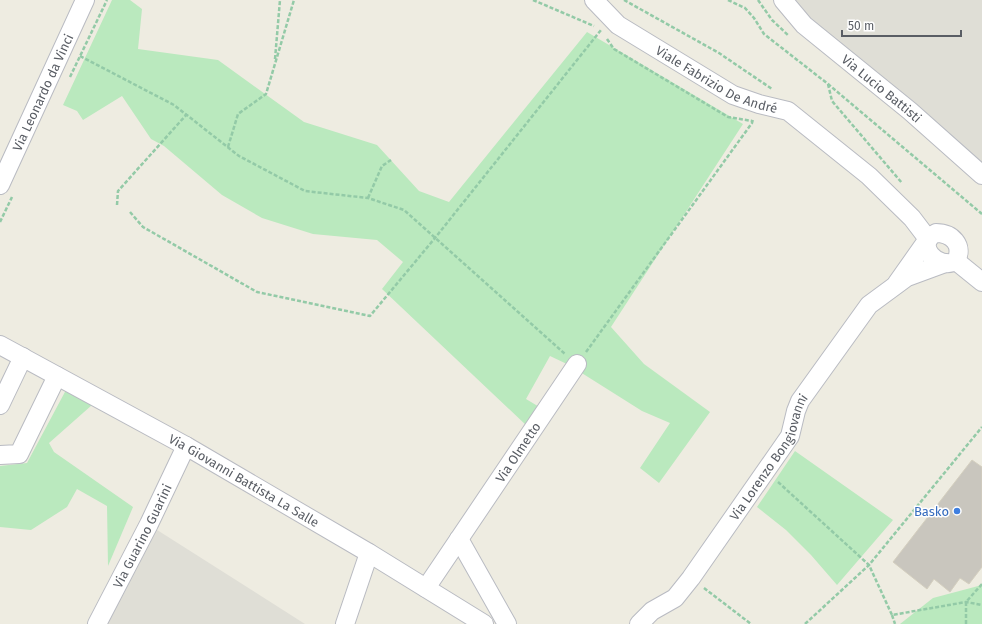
<svg xmlns="http://www.w3.org/2000/svg" width="982" height="624" font-family="'Fira Sans',sans-serif">
	<style>
		.industrial { fill: #dfded6 }
		.green { fill: #bae9be }
		.building { fill: #c9c6be; stroke: #d4cfbf }
		.lines { fill: none; stroke-linecap: round; stroke-linejoin: round }
		.minor-casing { stroke: #b9bbc2; stroke-width: 20 }
		.path { stroke: #93caa7; stroke-width: 2.5; stroke-dasharray: 4 2; stroke-linecap: butt }
		.minor { stroke: #fff; stroke-width: 18 }
		.shop-dot { fill: #3f7fe0; stroke: #fff; stroke-width: 1.5 }
		.labels { text-anchor: middle; stroke-width: 3; stroke-linejoin: round; paint-order: stroke }
		.street-label { font-size: 13px; fill: #595d64; stroke: #fff }
		.shop-label { font-size: 13px; fill: #366cbe; stroke: #fff; text-anchor: end }
	</style>
	<rect width="100%" height="100%" fill="#eeece1"/>
	<g class="industrial">
		<path d="M783,0h199v175z"/>
		<path d="M154,528l151,96h-200z"/>
	</g>
	<g class="green">
		<path d="M112,0h18l12,9 -4,40 80,11 86,62 73,23 42,46 30,11 138,-170 156,92 -132,203 33,37 66,48 -51,71 -19,-15 30,-45 -28,-12 -73,-46 -19,-9 -24,43 15,9 -14,18 -145,-137 21,-27 -26,-22 -64,-6 -51,-16 -40,-23 -58,-49 -13,-7 -29,-43 -39,24 -6,-9 -14,-6z"/>
		<path d="M66,390l26,15 -43,38 5,9 79,55 -25,59 -1,-60 -30,-17 -10,18 -36,23 -31,-3v-61l27,-3z"/>
		<path d="M795,451l98,69 -56,65 -26,-30 -25,-25 -29,-23z"/>
		<path d="M982,585v39h-82l33,-26z"/>
	</g>
	<path class="building" d="M972,460l10,7v100l-13,17 -9,-6 -10,14 -16,-13 -7,10 -34,-27z"/>
	<g class="lines">
		<defs>
			<g id="minor">
				<path id="s1" d="M594,0l24,25 115,70 26,9 29,7 81,65 43,42 16,21 -31,44"/>
				<path id="s2" d="M783,0l21,25 106,86 72,64"/>
				<path id="s3" d="M0,185l85,-185"/>
				<path d="M936,233c16,0 28,12 20,28 -18,10 -43,-17 -20,-28z"/>
				<path d="M956,261l26,21"/>
				<path id="s4" d="M0,345l186,101 183,107 115,71"/>
				<path d="M0,405l23,-48"/>
				<path d="M0,455l19,-1 38,-78"/>
				<path d="M459,539l48,85"/>
				<path id="s5" d="M426,588l151,-224"/>
				<path id="s6" d="M97,624l52,-100 37,-78"/>
				<path d="M345,624l24,-71"/>
				<path id="s7" d="M639,624l13,-13 23,-13 16,-20 99,-142 6,-25 4,-10 69,-96 38,-28 38,-14"/>
			</g>
		</defs>
		<use href="#minor" class="minor-casing"/>
		<g class="path">
			<path d="M533,0l61,26"/>
			<path d="M624,0l95,53 53,36"/>
			<path d="M728,0l17,8 9,10 10,16 64,50 154,130"/>
			<path d="M758,0l14,20 17,16"/>
			<path d="M607,39l7,10 114,68 24,4"/>
			<path d="M80,56l94,49 65,51 66,35 63,7 36,12 161,144"/>
			<path d="M275,59l5,-59"/>
			<path d="M70,77l37,-77"/>
			<path d="M828,84l4,17 70,82"/>
			<path d="M228,147l10,-33 28,-20 28,-94"/>
			<path d="M368,198l14,-32 9,-6"/>
			<path d="M117,205l1,-14 69,-77"/>
			<path d="M130,212l13,15 114,65 113,24 65,-78 166,-208"/>
			<path d="M0,222l12,-25"/>
			<path d="M586,352l166,-229 1,-4"/>
			<path d="M778,482l91,83 23,50 74,-13 16,3"/>
			<path d="M704,588l47,36"/>
			<path d="M892,615l3,9"/>
			<path d="M805,624l64,-59 113,-138"/>
			<path d="M966,624v-22l16,-18"/>
		</g>
		<use href="#minor" class="minor"/>
	</g>
	<circle class="shop-dot" cx="957" cy="511" r="4"/>
	<g class="labels">
		<g class="street-label">
			<text dy="5" stroke="none"><textPath href="#s1" startOffset="148">Viale Fabrizio De André</textPath></text>
			<text dy="5" stroke="none"><textPath href="#s2" startOffset="133">Via Lucio Battisti</textPath></text>
			<text dy="5" stroke="none"><textPath href="#s3" startOffset="102">Via Leonardo da Vinci</textPath></text>
			<text dy="5" stroke="none"><textPath href="#s5" startOffset="164">Via Olmetto</textPath></text>
			<text dy="5" stroke="none"><textPath href="#s7" startOffset="215">Via Lorenzo Bongiovanni</textPath></text>
			<text dy="5" stroke="none"><textPath href="#s4" startOffset="279">Via Giovanni Battista La Salle</textPath></text>
			<text dy="5" stroke="none"><textPath href="#s6" startOffset="99">Via Guarino Guarini</textPath></text>
		</g>
		<g class="shop-label">
			<text x="949" y="516">Basko</text>
		</g>
	</g>
	<path d="M842 30v6h119v-6" fill="none" stroke="#595d64" stroke-width="2"/>
	<text x="848" y="30" font-size="12" fill="#595d64" stroke="#ffffff" stroke-width="3" paint-order="stroke">50 m</text>
</svg>
